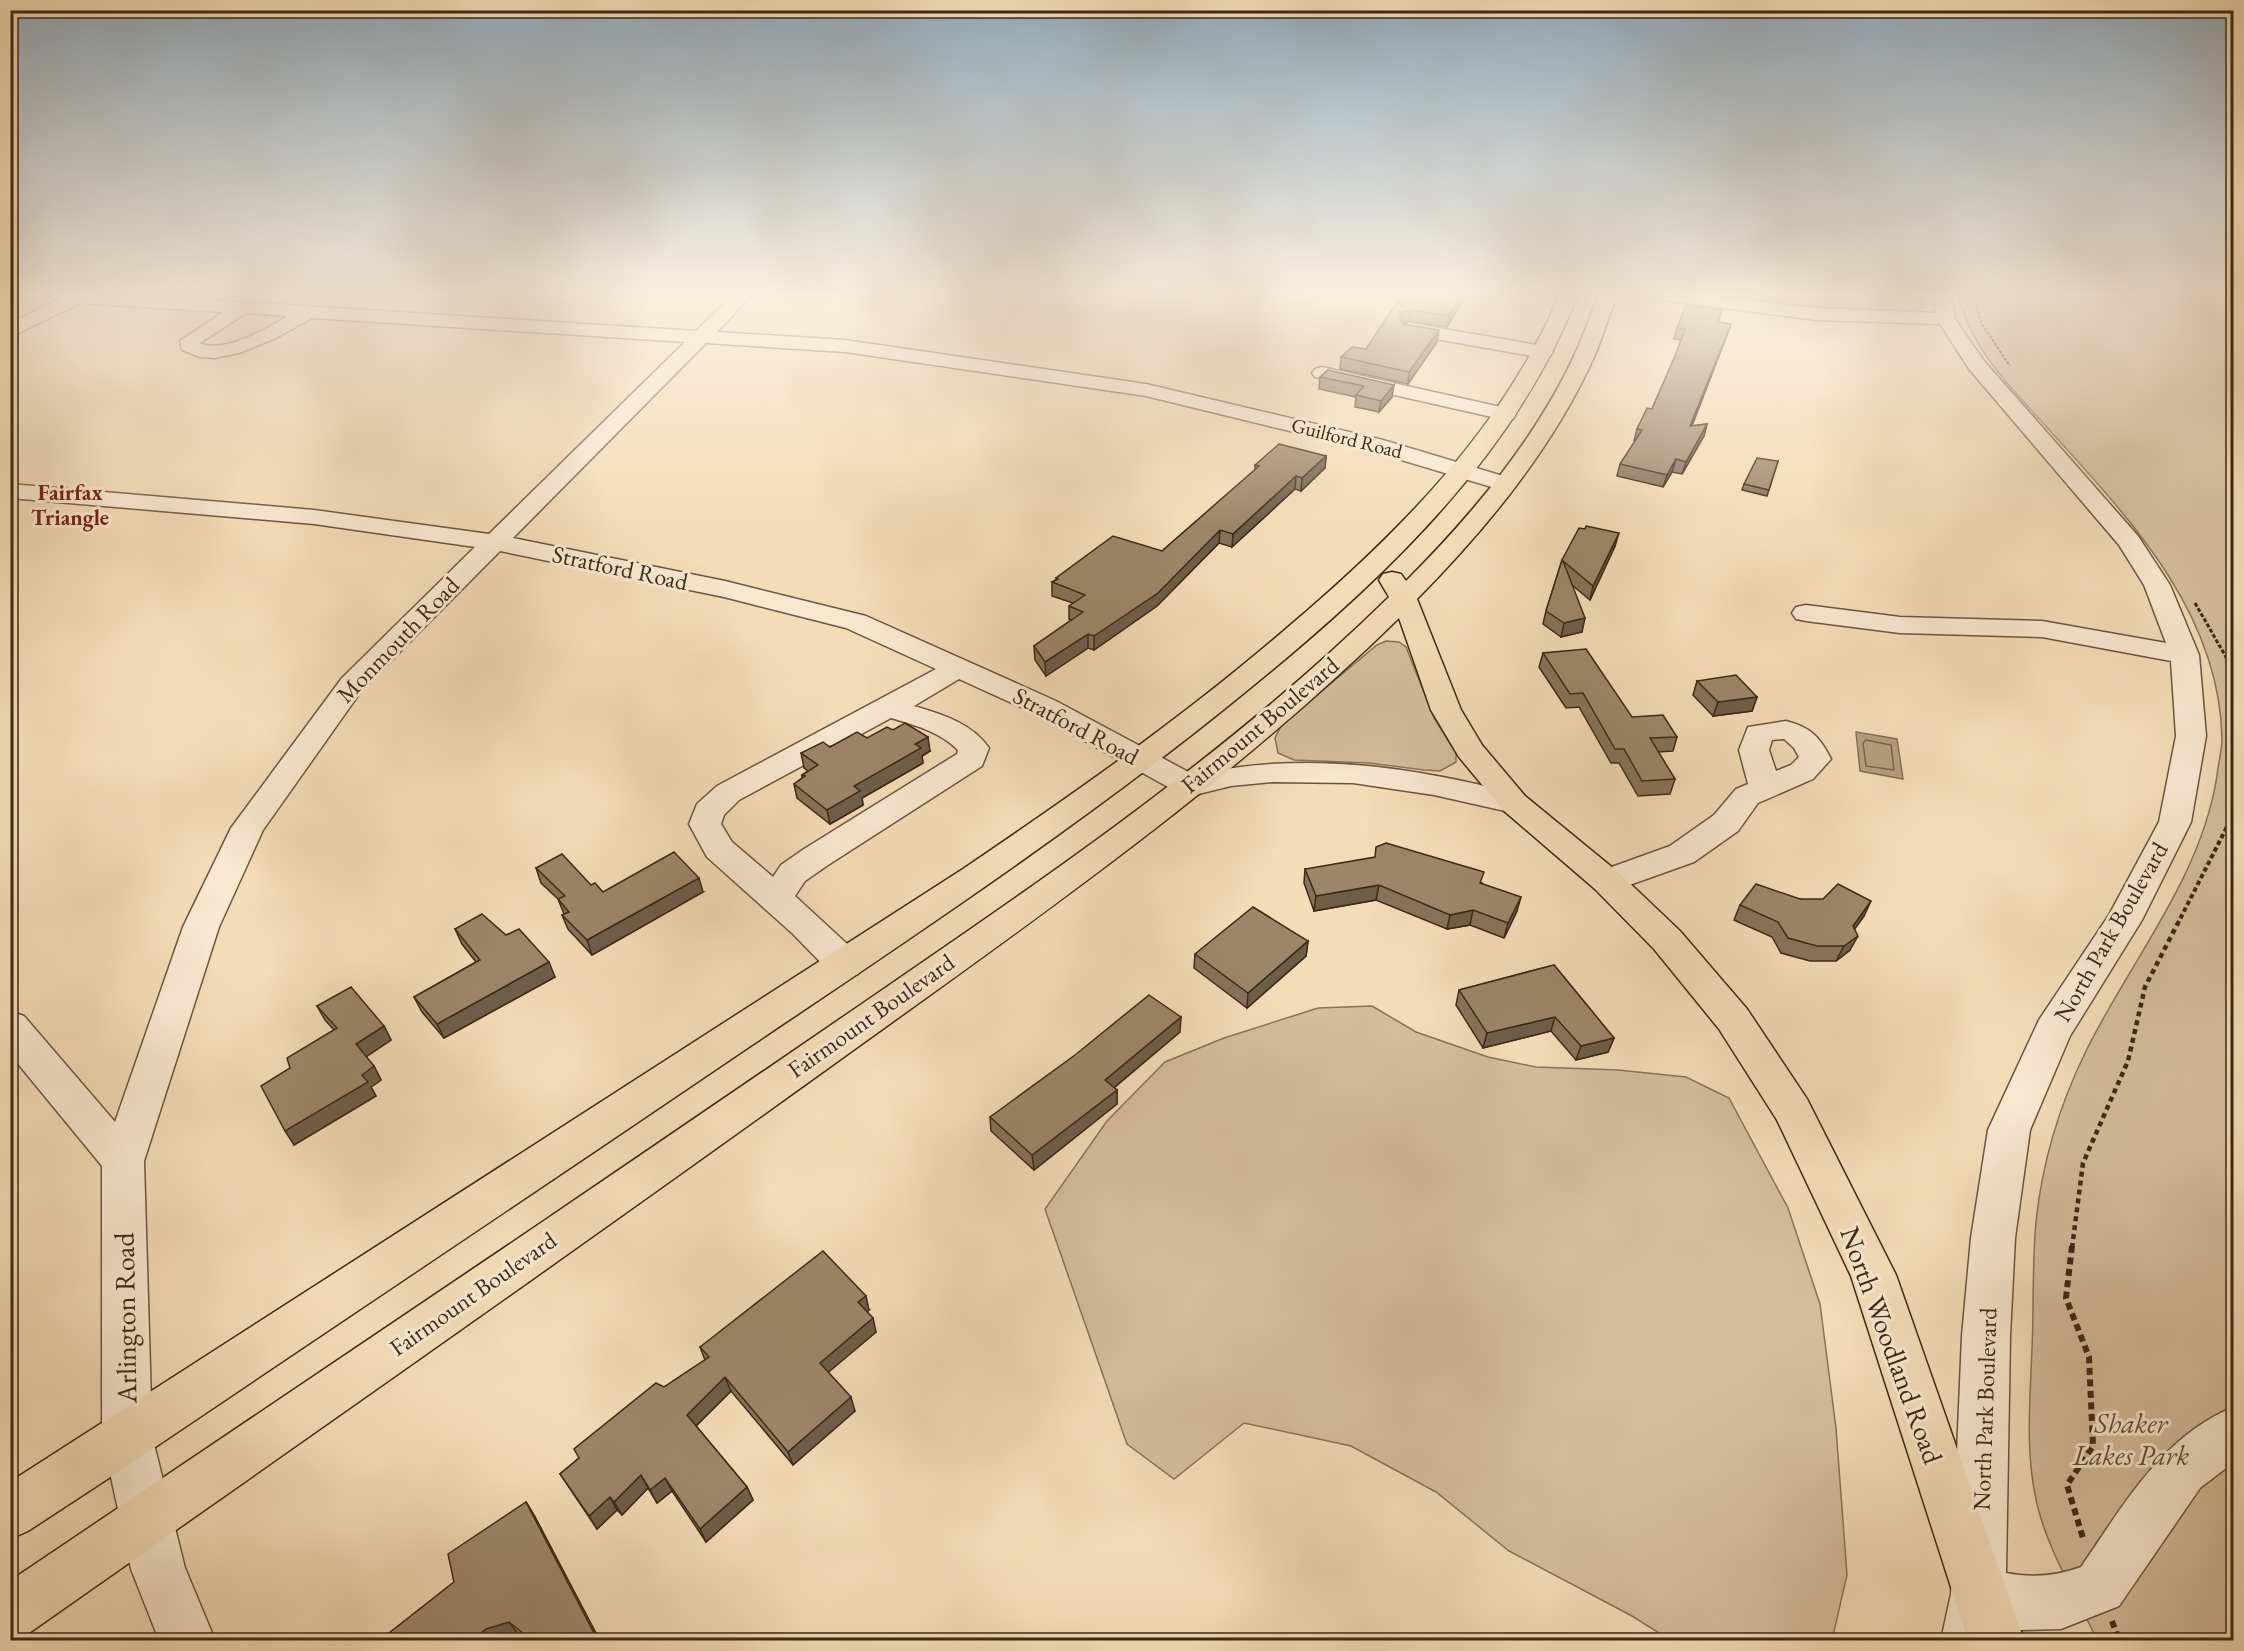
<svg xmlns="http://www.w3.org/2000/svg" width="2244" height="1651" font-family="'EB Garamond',serif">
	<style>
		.green { fill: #d5bd9b; stroke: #887258; stroke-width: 1.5 }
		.water { fill: #b59f7f; stroke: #856f55; stroke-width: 1.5 }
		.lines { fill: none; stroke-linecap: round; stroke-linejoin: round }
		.shore { stroke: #78644a; stroke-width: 1.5 }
		.minor-casing { stroke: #6a553d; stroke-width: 3 }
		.major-casing { stroke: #3c2815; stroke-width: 3 }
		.path-far4 { stroke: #3c2815; stroke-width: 2; stroke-dasharray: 3 1.5; stroke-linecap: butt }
		.path-far3 { stroke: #3c2815; stroke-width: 3; stroke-dasharray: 4 2; stroke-linecap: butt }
		.path-far2 { stroke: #3c2815; stroke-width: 4; stroke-dasharray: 4.5 3; stroke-linecap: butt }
		.path-far1 { stroke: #3c2815; stroke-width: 4.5; stroke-dasharray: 5 4; stroke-linecap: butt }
		.path { stroke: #3c2815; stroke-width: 6; stroke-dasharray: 7 4.5; stroke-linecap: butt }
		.minor { fill: #f8e8d0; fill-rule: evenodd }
		.major { fill: #f4dcb6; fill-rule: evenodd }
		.wall { fill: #86735a; stroke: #3c2815; stroke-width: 1.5 }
		.shaded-wall { fill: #6d5e4a; stroke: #3c2815; stroke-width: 1.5 }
		.building { fill: #9c8669; stroke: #3c2815; stroke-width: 1.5 }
		.labels { text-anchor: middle; stroke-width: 6; stroke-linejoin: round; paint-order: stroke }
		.far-street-label { font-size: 20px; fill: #3c2815; stroke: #f8e8d0 }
		.far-neighbourhood-label { font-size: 22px; font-weight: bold; fill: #7a1f14; stroke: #f8e8d0 }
		.street-label { font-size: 24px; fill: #3c2815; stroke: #f8e8d0 }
		.near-street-label { font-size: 28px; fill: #3c2815; stroke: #f8e8d0 }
		.near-park-label { font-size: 28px; font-style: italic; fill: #624d36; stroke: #f8e8d0 }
	</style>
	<rect width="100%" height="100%" fill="#f4dcb6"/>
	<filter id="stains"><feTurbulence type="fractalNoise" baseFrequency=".00333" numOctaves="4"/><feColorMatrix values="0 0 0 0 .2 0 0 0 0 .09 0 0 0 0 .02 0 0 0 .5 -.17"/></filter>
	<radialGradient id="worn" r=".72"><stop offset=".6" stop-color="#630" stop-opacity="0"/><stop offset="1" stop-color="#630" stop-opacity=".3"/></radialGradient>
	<g class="green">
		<path d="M1701,294h220v14c-19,7 -43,3 -64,2 -52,-4 -104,-9 -156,-16z"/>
		<path d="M1958,294h275v1346h-136c-20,-43 -49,-89 -60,-136 -12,-51 -7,-103 -5,-156 2,-42 0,-85 4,-126 6,-59 24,-118 50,-171 45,-91 115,-173 131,-275 1,-12 5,-25 5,-37 -2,-130 -98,-226 -179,-316 -35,-38 -74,-78 -85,-129z"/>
		<path d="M1386,641l13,1 7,5 28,71 22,35v9l-16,9 -16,-1 -55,-7 -75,-3 -16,-7 -3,-15 7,-14 95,-79z"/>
		<path d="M1372,1006l44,26 72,25 48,10 82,3 68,7 43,21 59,110 32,96 16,124 11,147 -15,65h-162l-38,-24 -123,-65 -73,-59 -85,-46 -107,-23 -70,56 -47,-35 -82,-235 62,-88 58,-59 59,-24 94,-30z"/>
	</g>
	<path class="water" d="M1856,732l41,7 6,40 -43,-8z"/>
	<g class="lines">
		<path class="shore" d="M1866,740l25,5 3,25 -28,-4 -3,-23z"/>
		<defs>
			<g id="minor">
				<path d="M70,294h45l581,37 38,-37h19l-36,38 128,8 301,44 237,56 130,39 4,5 -4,5 -8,2 -137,-41 -222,-54 -301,-44 -139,-9 -193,195 212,43 141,35 190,85 138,74c111,-25 222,-8 331,21l5,7 -5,7 -11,3 -80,-18 -81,-12 -81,-1 -41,4 -41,10 -11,-3 -145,-80 -75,-34 -45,27c27,8 58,17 75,42l-7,18 -154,99 -23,16 -10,15 63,58 5,10 -5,10 -13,3 -13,-3 -39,-40 -86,-77 -18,-33 8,-20 20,-18 219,-117 -90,-41 -122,-31 -224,-46 -138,139 -99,140 -44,97 -75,234 8,275 33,132 30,72h-56l-28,-71 -29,-133v-270l-92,-112v-43l14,5 91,106 68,-195 48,-99 111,-150 133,-131 -161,-23 -304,-26v-14l304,26 175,24 196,-192 -373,-24 -38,21 -35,14 -24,5 -15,-1 -18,-7 -2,-9 43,-29 -142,-9 -71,34v-14zM246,313l42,3c-20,12 -65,38 -88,27zM891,718c24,7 49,14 67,32l-1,4 -153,95 -23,16 -8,12 -41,-35 -11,-18 3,-9 15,-15z"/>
				<path d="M1644,294h53l119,14 120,5 -3,-19h18l4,25 29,42 154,175 32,49 29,70 7,81 -15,86 -49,98 -72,116 -40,94 -15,108 -5,98 -4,237c26,5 51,3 75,-6 42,-61 81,-131 153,-160v55l-34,26 -81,118 -58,23 -40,1 -22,-4 -2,14h-56l10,-46 11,-258 9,-98 17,-108 51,-110 70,-105 50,-93 17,-86 -5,-75 -129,-24 -142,-4 -94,-12 -10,-2 -4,-6 4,-6 10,-2 94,12 142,4 124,22 -22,-58 -25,-40 -150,-176 -29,-45 -124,-4 -163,-21z"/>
				<path d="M1409,323l134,23 7,2 3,4 -3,4 -7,2 -141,-25 -3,-4 3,-4z"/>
				<path d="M1322,367l183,41 8,1 3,5 -3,5 -8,1 -190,-43 -3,-4 3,-4z"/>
				<path d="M1786,721c24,6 34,16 45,38l-18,20 -55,24 -20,28 -44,31 -87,31 -12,-4 -5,-8 5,-8 75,-27 44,-31 22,-26 12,-5 -9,-34 9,-23zM1784,739l10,9 5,9 -8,8 -15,6 -7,-21 3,-10z"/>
			</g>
			<g id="major">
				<path d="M1560,294h18c-66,172 -214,303 -355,416 -152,122 -314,229 -474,337 -211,143 -423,285 -634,427l-87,57 -18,8v-57l953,-613c112,-76 222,-153 324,-241 111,-94 216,-199 273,-334z"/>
				<path d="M1599,294h18c-7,20 -14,41 -22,61 -41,92 -108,173 -178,244l44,111 21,35 43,51 94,77 61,58 67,78 60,90 89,176 128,365h-56l-117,-364 -74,-156 -58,-91 -65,-80 -59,-60 -92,-79 -44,-53 -28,-47 -32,-92c-173,170 -375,309 -572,451 -264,190 -531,377 -798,564l-19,7v-59c271,-183 542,-364 811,-549 196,-135 398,-268 568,-435l-10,-17 4,-6 9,-2 9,2 5,7c66,-66 130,-142 169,-227 9,-20 16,-40 24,-60z"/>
			</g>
		</defs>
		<use href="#minor" class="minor-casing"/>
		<use href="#major" class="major-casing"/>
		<path class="path-far4" d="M1974,294l7,29 29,43"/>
		<path class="path-far3" d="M2195,603l31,54 2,10"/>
		<g class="path-far2">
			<path d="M2228,665l6,24"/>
			<path d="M2177,925l57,-112"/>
		</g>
		<path class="path-far1" d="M2072,1248l11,-85 45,-102 17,-74 33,-64"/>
		<g class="path">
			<path d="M2072,1246l-6,52 23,59 4,89 -26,39 16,53"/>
			<path d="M2112,1621l7,19"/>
		</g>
		<use href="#minor" class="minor"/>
		<use href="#major" class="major"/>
	</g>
	<g class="wall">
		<path d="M1409,294h58l-20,33 -38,-6 -7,2 1,1 34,18 -29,42 -68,-15 1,-12 25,-8z"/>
		<path d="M1718,322l13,2 -4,11 -35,91 15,-2 -3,12 -22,38 -10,-2 -9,15 -46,-11 3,-12 15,-22 -1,-1 3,-12 15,-20 23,-53 6,-16 -7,-1 3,-11z"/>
		<path d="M1328,370l64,27 -13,15 -24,-5 1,-10 -37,-8 1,-12z"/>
		<path d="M1326,456l-1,12 -24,23 -6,-2 -63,58 -13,-4 -62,63 -63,44 -6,-2 -42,28 -11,-16 -1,-14 37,-26 -2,-1v-13l4,-3 -21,-7v-14l4,-2v-2l106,-27 93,-81v-5z"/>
		<path d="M1778,461l-11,35 -25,-6 2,-6z"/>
		<path d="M1615,546l-25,54 -18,-15 10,47 -21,5 -18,-13 3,-13 16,-51z"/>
		<path d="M1543,653l89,64 45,20 -4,14 -15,1 17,27 -5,15 -32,2 -19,-33h-8l-32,-56 -13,1 -27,-41z"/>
		<path d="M1697,681l60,16 -5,14 -39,5 -20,-21z"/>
		<path d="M867,738l63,13 -8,5 1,7 -61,35 1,7 -33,19 -33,-26 -3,-14 8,-6v-3l6,-4 -4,-3 -3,-15z"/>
		<path d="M536,868l55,17 12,7h100l-111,63 -24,-26 -6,-14 2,-1 -6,-15 -17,-16z"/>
		<path d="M1305,869l177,14 35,28 -13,27 -34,-13 -23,4 -71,-29 -62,11 -10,-28z"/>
		<path d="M1800,899l64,17 -10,13 -4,21 -14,11h-26l-29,-8 -9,-16 -38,-17 6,-15z"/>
		<path d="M455,929l51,6 49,42 -111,61 -22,-26 -8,-15 62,-35 -14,-18z"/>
		<path d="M1308,941l-2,15 -59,52 -53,-40 1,-14z"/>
		<path d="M1554,965l60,73 -6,14 -32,8 -25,-29 -68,17 -27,-43 3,-15z"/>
		<path d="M317,1006l67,20 7,14 -25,17 8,9 7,14 -10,7 5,9 -82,49 -4,-77 44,-38 -9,-10z"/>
		<path d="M1180,1032l-66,56 3,2v14l-83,66 -43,-39 -1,-14z"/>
		<path d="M869,1310l-2,2 9,20 -48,40 27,39 -62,54 -62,-74 -35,35 51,61 6,13 -47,42 -34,-51 -15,12 -9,-15 -26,27 -5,-5 -20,19 -37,-55 104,-87 41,-27 -5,-13z"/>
		<path d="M526,1502l8,13 66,126h-74l-8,-7 -20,7h-119l75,-59z"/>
	</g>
	<g class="shaded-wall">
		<path d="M1462,294h5l-20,33 2,-11z"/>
		<path d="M1411,310l-2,11 -8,2 -2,-6 4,-5z"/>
		<path d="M1731,324l-4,11 -40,103 3,-12z"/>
		<path d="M1439,330l-2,12 -29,42 1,-12z"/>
		<path d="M1394,385l-2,12 -13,15 2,-11z"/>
		<path d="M1707,424l-3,12 -22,38 4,-12z"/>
		<path d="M1326,456l-1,12 -24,23 1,-13z"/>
		<path d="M1676,459l-4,13 -9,15 4,-12z"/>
		<path d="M1296,476l-1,13 -63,58 1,-13z"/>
		<path d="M1220,530l-1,13 -62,63 -63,44v-14z"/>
		<path d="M1619,533l-4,13 -25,54 3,-14z"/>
		<path d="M1585,618l-3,14 -21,5 3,-14z"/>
		<path d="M1088,634v14l-42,28 -1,-14z"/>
		<path d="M1757,697l-5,14 -39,5 5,-14z"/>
		<path d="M928,737l2,14 -8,5 1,7 -61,35 1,7 -33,19 -3,-14 27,-24 61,-42z"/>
		<path d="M699,878l4,14 -111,63 -5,-15z"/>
		<path d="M1379,885l-3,15 -62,11 2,-15z"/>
		<path d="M1521,897l-4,14 -13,27 4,-15z"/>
		<path d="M1871,901l-7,15 -18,25 7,-15z"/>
		<path d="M1473,910l-3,15 -23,4 3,-14z"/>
		<path d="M1858,936l-8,14 -14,11 8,-15z"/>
		<path d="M1308,941l-2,15 -59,52 1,-15z"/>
		<path d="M549,962l6,15 -111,61 -7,-14z"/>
		<path d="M1181,1017l-1,15 -75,63v-15z"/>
		<path d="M1555,1017l-4,14 -68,17 4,-15z"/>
		<path d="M384,1026l7,14 -27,18 -8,-14z"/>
		<path d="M1614,1038l-6,14 -32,8 5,-14z"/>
		<path d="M374,1066l7,14 -10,7 5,9 -82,49 -9,-14z"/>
		<path d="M1117,1090v14l-83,66 -2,-15z"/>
		<path d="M866,1296l3,14 -7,6 -4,-14z"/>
		<path d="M873,1318l3,14 -52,44 -4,-13z"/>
		<path d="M725,1377l6,14 -38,38 -6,-14z"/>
		<path d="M851,1397l4,14 -62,54 -5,-13z"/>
		<path d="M641,1475l7,13 -26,27 -8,-13z"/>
		<path d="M665,1478l7,13 -15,12 -7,-13z"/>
		<path d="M747,1487l6,13 -47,42 -6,-13z"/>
		<path d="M610,1497l7,13 -20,19 -8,-13z"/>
		<path d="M526,1502l8,13 66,126h-12z"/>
		<path d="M509,1622l9,12 -20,7h-27l15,-12z"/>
	</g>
	<g class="building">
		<path d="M1409,294h53l-13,22 -38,-6 -8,2 -4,5 4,7 36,6 -30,42 -68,-15 11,-10 14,2 27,-41 7,-9 5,1z"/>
		<path d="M1686,305l36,5 -4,12 13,2 -41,102 17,-2 -21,38 -10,-3 -9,16 -47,-11 22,-34 -5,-1 10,-21 5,1 23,-53 10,-27 -8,-1z"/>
		<path d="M1328,370l66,15 -13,16 -25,-6 8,-9 -44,-9z"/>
		<path d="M1279,444l47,12 -24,22 -6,-2 -63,58 -13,-4 -62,63 -64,43 -6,-2 -43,28 -11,-16 49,-34 -14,-6 16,-11 -33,-13 6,-3 -2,-1 57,-42 49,15 97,-85 -4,-1z"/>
		<path d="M1757,458l21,3 -9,29 -25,-6z"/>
		<path d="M1586,526l33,7 -26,53 -30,-25 22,57 -21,5 -18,-12 16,-51 17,-32 6,1z"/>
		<path d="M1586,649l46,68 31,-2 14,22 -27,1 25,41 -33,2 -18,-32h-9l-32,-56 -13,1 -27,-41z"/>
		<path d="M1736,675l21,22 -39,5 -21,-21z"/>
		<path d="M905,723l23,14 -13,7 6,4 -67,38 6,5 -33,19 -33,-26 11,-8 -3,-1 16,-10 -17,-12 22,-11 7,5 27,-15 10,6 20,-11 6,3z"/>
		<path d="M1386,843l98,29 -4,11 41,14 -13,26 -35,-13 -23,5 -71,-30 -63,11 -11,-27 70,-12 1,-10z"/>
		<path d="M674,852l25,26 -112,62 -25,-25 7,-3 -11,-13 7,-3 -29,-28 26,-14 29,31 4,-2 8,9z"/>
		<path d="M1756,884l44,15h23l15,-15 33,17 -18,25 5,10 -14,10h-27l-29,-8 -10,-16 -38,-17z"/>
		<path d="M1253,907l55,34 -60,52 -53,-39z"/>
		<path d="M482,914l24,21 13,-6 30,33 -112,62 -23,-27 66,-37 -25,-31z"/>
		<path d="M1554,965l60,73 -33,8 -26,-29 -68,16 -28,-43z"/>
		<path d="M351,987l33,39 -28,18 18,22 -12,9 6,7 -83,49 -24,-45 29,-18 -3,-10 50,-30 -20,-22z"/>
		<path d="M1149,995l32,22 -76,63 12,10 -85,65 -42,-38 85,-62z"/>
		<path d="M823,1251l43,45 -8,6 15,16 -53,45 31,34 -63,55 -63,-75 -38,38 60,72 -47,42 -35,-51 -15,12 -9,-15 -27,27 -4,-5 -21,19 -29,-42 19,-16 -5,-9 82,-66 8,4 45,-30 -9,-10z"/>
		<path d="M526,1502l69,133 -7,6h-55l-24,-19 -23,7 -15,12h-92l75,-59 -6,-28z"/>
	</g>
	<linearGradient id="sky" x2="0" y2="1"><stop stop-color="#93acbe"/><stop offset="0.56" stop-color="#faefde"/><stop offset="1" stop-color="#faefde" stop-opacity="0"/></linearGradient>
	<rect width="2244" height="525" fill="url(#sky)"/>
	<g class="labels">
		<g class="far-street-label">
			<text transform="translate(1347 438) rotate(14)" y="7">Guilford Road</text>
		</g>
		<g class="far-neighbourhood-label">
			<text x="70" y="500">Fairfax<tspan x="70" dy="25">Triangle</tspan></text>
		</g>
		<g class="street-label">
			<text transform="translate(620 568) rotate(12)" y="8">Stratford Road</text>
			<text transform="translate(398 640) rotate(-46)" y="8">Monmouth Road</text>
			<text transform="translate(1260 725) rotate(-40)" y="8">Fairmount Boulevard</text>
			<text transform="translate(1076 726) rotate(28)" y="8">Stratford Road</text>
			<text transform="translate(2111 932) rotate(-60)" y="8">North Park Boulevard</text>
			<text transform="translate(871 1016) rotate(-35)" y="8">Fairmount Boulevard</text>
			<text transform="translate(473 1294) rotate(-35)" y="8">Fairmount Boulevard</text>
			<text transform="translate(1985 1409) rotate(-88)" y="8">North Park Boulevard</text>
		</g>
		<g class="near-street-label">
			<text transform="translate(125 1318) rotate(-91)" y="10">Arlington Road</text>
			<text transform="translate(1892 1345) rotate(70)" y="10">North Woodland Road</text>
		</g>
		<g class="near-park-label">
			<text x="2131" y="1433">Shaker<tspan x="2131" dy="32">Lakes Park</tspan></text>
		</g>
	</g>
	<rect width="2244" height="1651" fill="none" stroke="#f4dcb6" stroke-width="36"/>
	<rect x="12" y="12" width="2220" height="1627" fill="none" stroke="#3c2815" stroke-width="3"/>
	<rect x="18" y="18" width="2208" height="1615" fill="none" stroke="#3c2815" stroke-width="1.5"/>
	<rect width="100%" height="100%" filter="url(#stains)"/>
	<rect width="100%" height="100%" fill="url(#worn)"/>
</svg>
